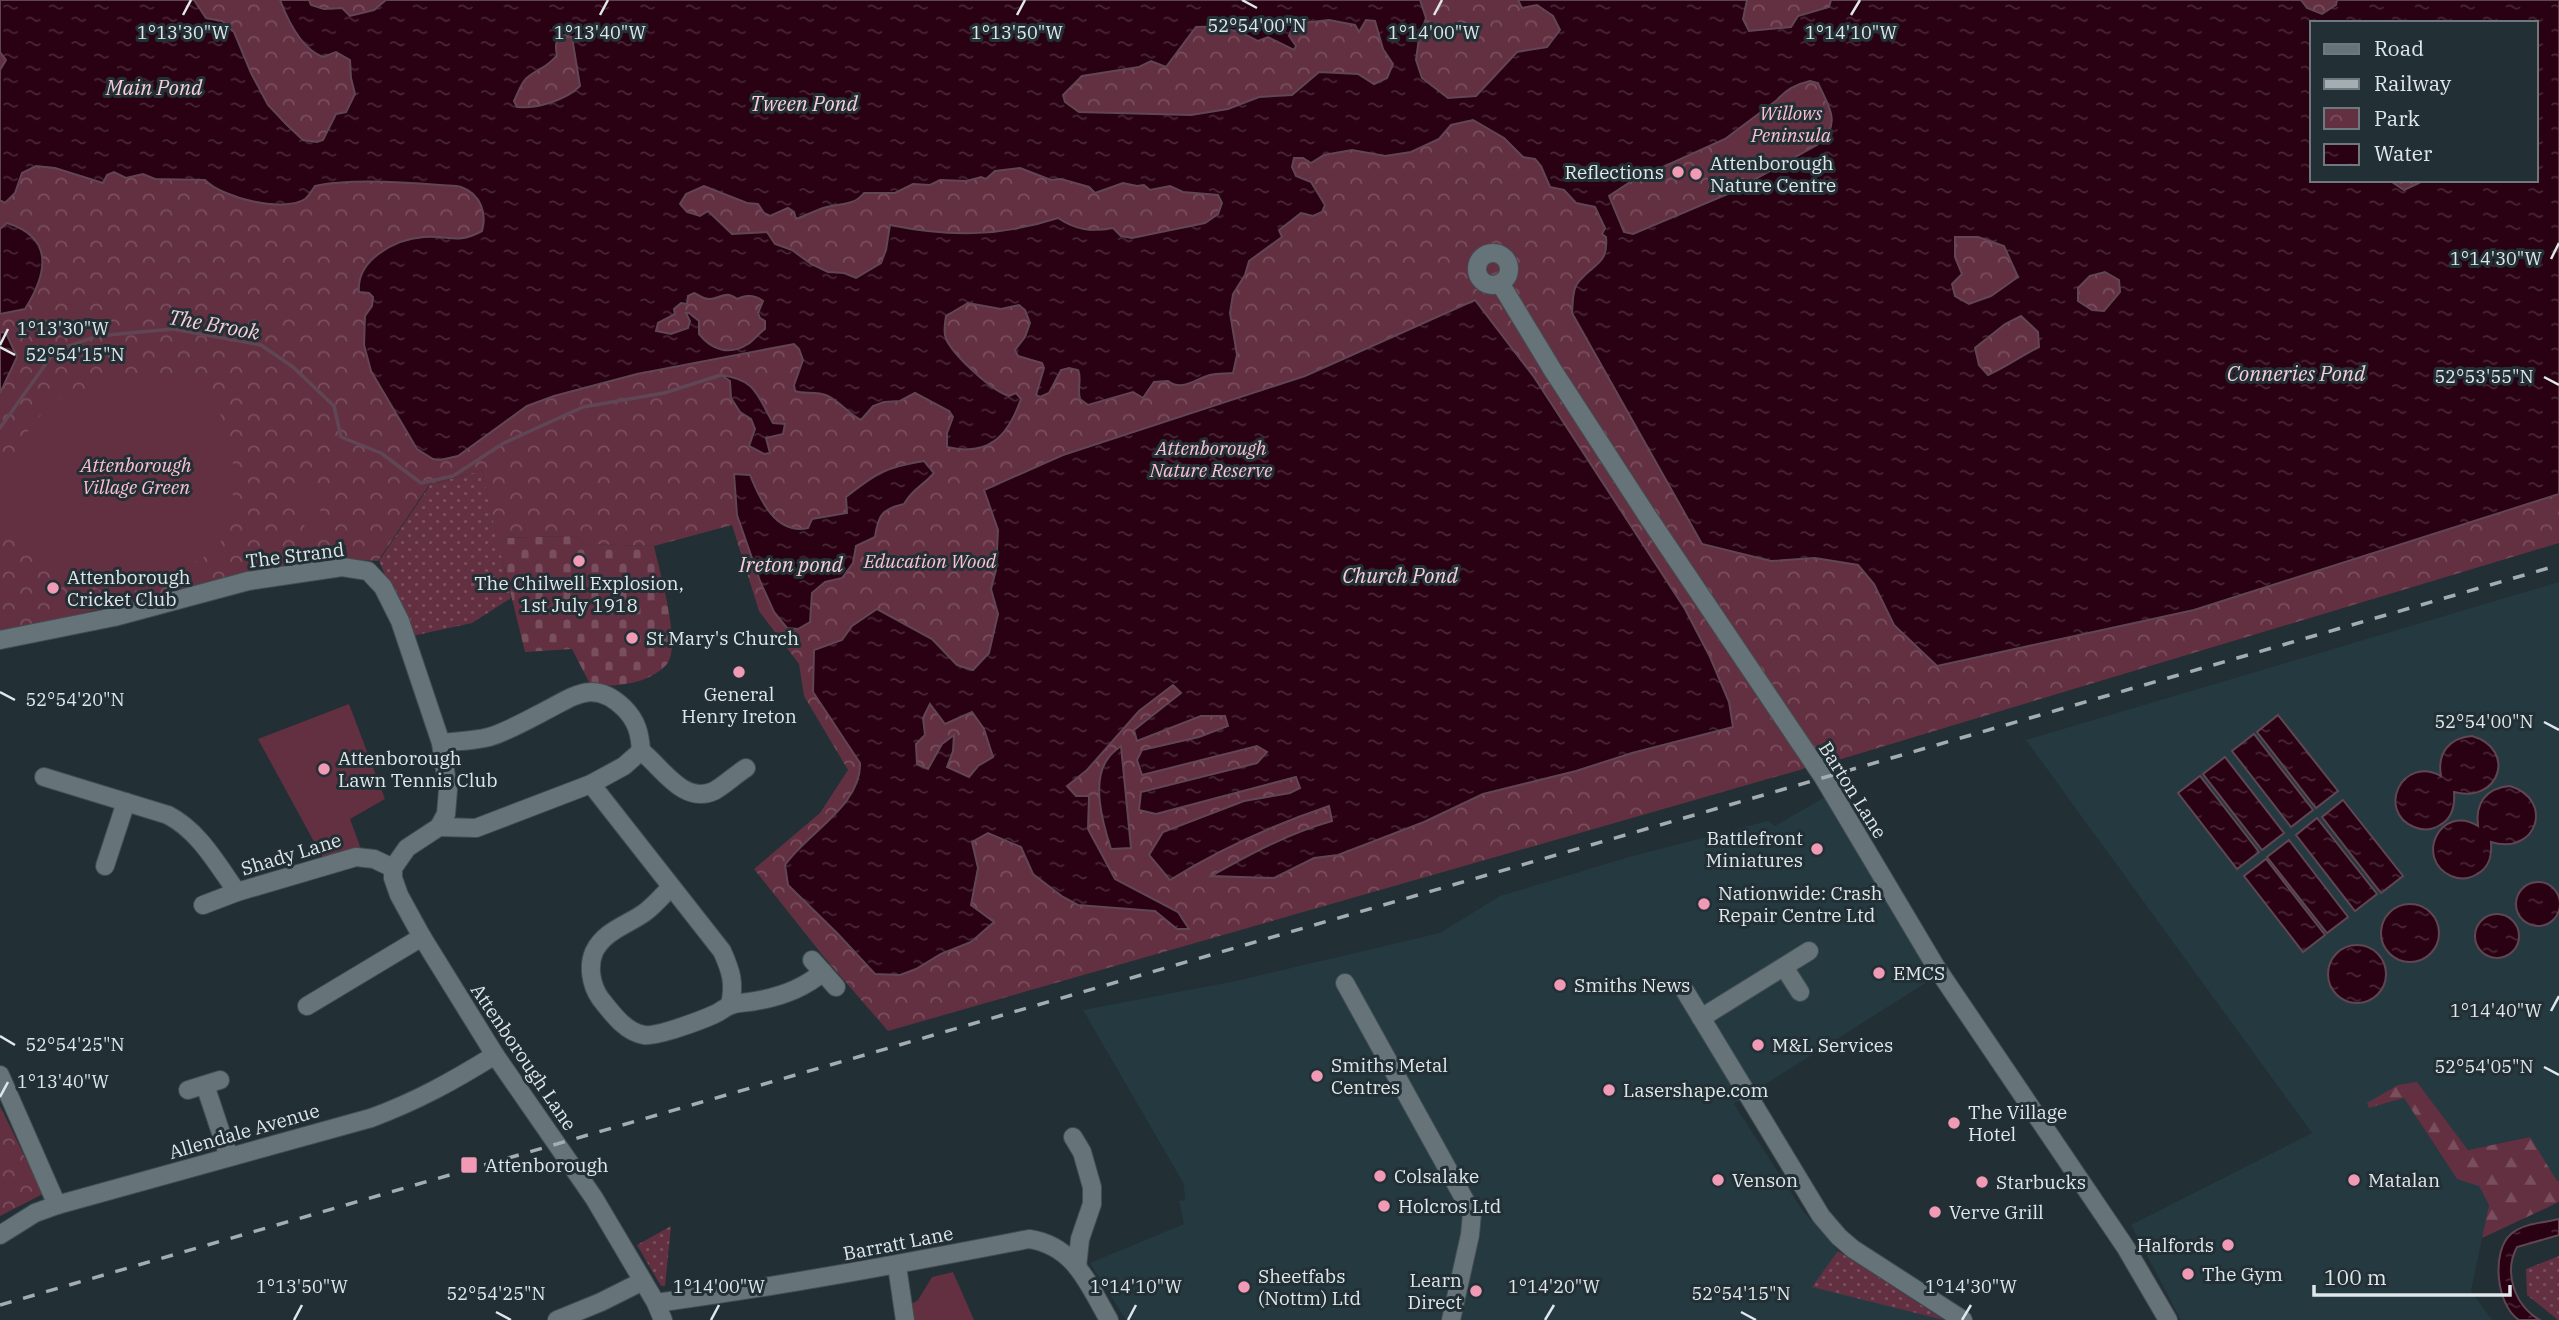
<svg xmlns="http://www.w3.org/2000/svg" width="2559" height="1320" font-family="'IBM Plex Serif',serif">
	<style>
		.built { fill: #253a40 }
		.grass { fill: url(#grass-dots) }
		.forest { fill: url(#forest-firs) }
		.cemetery { fill: url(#cemetery-stones) }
		.park { fill: url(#park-crowns); fill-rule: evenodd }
		.garden { fill: #633042 }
		.water { fill: url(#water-ripples); stroke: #604653; stroke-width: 2; fill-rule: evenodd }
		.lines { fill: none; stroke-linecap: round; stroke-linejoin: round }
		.stream { stroke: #604653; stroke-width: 3.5 }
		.minor-casing { stroke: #424d51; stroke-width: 20 }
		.minor { stroke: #667479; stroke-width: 18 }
		.rail { stroke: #a4adb1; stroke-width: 3.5; stroke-dasharray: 12 12; stroke-linecap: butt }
		.ticks { fill: none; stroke: #dfe7ea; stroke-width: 2.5 }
		.poi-dot { fill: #f09ab6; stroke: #222f34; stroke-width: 2.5 }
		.labels { text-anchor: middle; stroke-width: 6; stroke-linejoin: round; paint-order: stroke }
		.park-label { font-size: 19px; font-style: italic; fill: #fcc1d3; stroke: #222f34 }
		.poi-label { font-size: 19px; fill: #dfe7ea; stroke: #222f34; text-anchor: start }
		.street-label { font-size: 19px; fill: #dfe7ea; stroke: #222f34 }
		.water-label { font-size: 21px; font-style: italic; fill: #f7ceda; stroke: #222f34 }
		.ticks-label { font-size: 18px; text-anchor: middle; fill: #dfe7ea; stroke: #222f34; stroke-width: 6; stroke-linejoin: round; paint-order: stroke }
	</style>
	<defs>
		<pattern id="grass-dots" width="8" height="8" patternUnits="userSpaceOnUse" patternTransform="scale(1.75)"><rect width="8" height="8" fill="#633042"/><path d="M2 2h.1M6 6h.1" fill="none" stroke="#794e5d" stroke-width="1.8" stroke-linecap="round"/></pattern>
		<pattern id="forest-firs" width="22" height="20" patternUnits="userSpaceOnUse" patternTransform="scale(1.75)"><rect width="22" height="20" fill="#633042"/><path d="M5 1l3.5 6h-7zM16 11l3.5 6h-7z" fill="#794e5d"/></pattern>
		<pattern id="cemetery-stones" width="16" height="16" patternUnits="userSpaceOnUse" patternTransform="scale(1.75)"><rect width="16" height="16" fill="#633042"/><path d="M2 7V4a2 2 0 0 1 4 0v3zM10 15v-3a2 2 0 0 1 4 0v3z" fill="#794e5d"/></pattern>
		<pattern id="park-crowns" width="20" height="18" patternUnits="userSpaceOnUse" patternTransform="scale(1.75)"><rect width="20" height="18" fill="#633042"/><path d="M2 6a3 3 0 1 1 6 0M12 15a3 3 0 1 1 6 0" fill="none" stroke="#794e5d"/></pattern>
		<pattern id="water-ripples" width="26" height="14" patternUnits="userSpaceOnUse" patternTransform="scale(1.75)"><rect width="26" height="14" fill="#290112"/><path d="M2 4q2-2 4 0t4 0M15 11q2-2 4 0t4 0" fill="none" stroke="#482635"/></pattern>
	</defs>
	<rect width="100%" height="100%" fill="#222f34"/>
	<g class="built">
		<path d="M2559,582v599l-2,1 -28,-45 -61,13 -51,-68 -48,26 35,-10 53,81 22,6 10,20 -18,86 21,29h-311l-50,-95 181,-92 -286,-393z"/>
		<path d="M1825,797l110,180 -201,127 69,107 35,40 107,69h-819l-36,-57 94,-39 -5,-23 6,-1 -1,-16 -101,-174 153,-29 204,-48 60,-37 129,-39 139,-36 7,5z"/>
	</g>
	<g class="grass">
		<path d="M482,470l29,128 -39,25 -60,13 -33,-75 51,-76z"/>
		<path d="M671,1226l-6,60h-4l-24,-41z"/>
		<path d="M1838,1251l106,69 -132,-33z"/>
		<path d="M2559,1256v64h-1l-31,-25 -1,-26z"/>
	</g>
	<path class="forest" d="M2417,1082l51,68 62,-13 27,44h2v21l-77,36 7,-33 -10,-19 -22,-7 -53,-81 -35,10 -2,-5 31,-18z"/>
	<path class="cemetery" d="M574,536l12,8 68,2c5,24 28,99 13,118 -19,21 -50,22 -76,22l-19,-37 -47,3 -28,-114z"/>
	<g class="park">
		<path d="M0,0h2559v543l-731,220 -4,1 -5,-7 -16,12 -915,262 -64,-74 -70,-88 66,-56 28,-43 -44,-74 -5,-32 -40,-53 -27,-86 -78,21 -68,-2 -12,-8 -77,2 -15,-68 -53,15 -51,76 -31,-2 -1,-14 -15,1 1,13 -88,14 -244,61zM2312,23h224v157h-224z"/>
		<path d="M0,1106l43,88 -43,22z"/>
	</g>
	<g class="garden">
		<path d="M1807,93l12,12 -6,30 -11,8 -53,25 -9,-1 -13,-28 28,-25z"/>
		<path d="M129,376l56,4 24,14 13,24 12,50 -2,47 -9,24 -15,16 -66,34 -19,4 -21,-2 -66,-34 -16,-12 -17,-31 -3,-23 8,-25 15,-29 29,-36z"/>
		<path d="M314,476l11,59 -18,4 -11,-60z"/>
		<path d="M349,704l36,95 -35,20 11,30 -37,11 -66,-121z"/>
		<path d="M953,1272l21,48h-61l-3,-15 8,-5 14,-23z"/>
	</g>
	<g class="water">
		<path d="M0,0h194l12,18 16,3 12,11 17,41 17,32 19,20 16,15 14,2 6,-2 13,-26 10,-2 9,-18 -4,-16 -1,-18 -14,-8 -13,5c-22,-8 -35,-36 -43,-57h29l2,5 13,4 18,-1 8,8 24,-6 12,-10h1034l6,18 -7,20 -3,22 6,18 26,20 28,-2 41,-44 30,-5 13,-17 -7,-14 -16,-11 -15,3 -4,-8h229l-4,19 6,12 42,-4 7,-11 31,-9 2,-7h470l6,8 15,6 14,-9 1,-5h222v494l-365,116 -257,56 -43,-41 -20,-41 -16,-19 -43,-7 -44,3 -69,-17 -130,-231c1,-9 0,-22 5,-29 14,-20 32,-18 29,-47l-4,-3 3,-6 -10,-21 -19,-4 -12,-13 -14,-3 -9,-21 -6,-7 -12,-2 -19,-19 -31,-18 -22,5 -12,14 -28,13 -26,4 -33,-6 -28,5 -13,8 -8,-5h-9l-2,9 4,9 15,6 14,23 -3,7 -9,4 -12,-3 -22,17 3,7 -33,24 -4,14 -12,19 -3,19 7,42 -4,18c-7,1 -15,0 -23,2 -15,4 -28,17 -42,6l-14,1 -11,16 -10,-6 -45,13 -8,-6c-3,-10 2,-21 -2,-29l-9,-2 -8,2 -12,23 -9,4 -4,-2 8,-27 -2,-5 -24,-7 -3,-6 10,-13 5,-14 -5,-13 -6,-5 -18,4 -33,-6 -22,13c-1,7 -3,16 0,23 8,17 46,52 63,57l7,-3 5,6c-13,37 -32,58 -74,48v-14l6,-16 -4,-6 -34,-18 -15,8 -16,1 -11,4 -12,14c-12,-6 -21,-18 -33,-24 -14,-6 -22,-1 -33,-5l-1,-6 9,-25 -4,-11 -5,-5 -157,30 -83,22 -27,10 -69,50 -18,4 -7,-1 -16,-10 -46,-78 -7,-26 1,-29 7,-10 1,-9 -4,-4 -10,-1c-3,-32 36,-53 65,-55 26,-2 32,8 58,-6 5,-17 -1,-37 -21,-44 -6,-2 -15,-1 -21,-2 -35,-3 -91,-7 -125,1 -3,4 -6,10 -10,13 -21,14 -83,-1 -100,-19l-50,-1 -12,-5 -17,4 -12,-6 -7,3 -4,8 -48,-15 -19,-2 -14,7 -7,20 -10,10 -5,-3v-130l6,-10 -6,-8zM1329,20l26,5 4,7 7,-12 9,1 8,28 10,15 -6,14 -13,6 -16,-10 -39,-2 -27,23 -33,2 -31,12 -37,6 -112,-3 -14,-10 -2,-7 19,-19 57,-9 12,-6 15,6 30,-40c24,-1 41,2 62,14l10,-4 26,13 2,-4 -7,-10 5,-12zM2312,23h224v157h-111l-21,10 -15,-10h-77zM565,35l7,2 8,49c-14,14 -43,23 -63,21l-3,-6c4,-8 7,-20 15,-25 11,-8 19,-9 28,-21 -2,-9 -2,-16 8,-20zM1810,81l8,2c11,25 25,41 -1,62l-87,48 -97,41 -9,-2 -15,-36 23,-15 93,-42 52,-39c9,-11 20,-16 33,-19zM1020,168l31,12 10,-1 28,8 6,6 28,-10 14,3 7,-1 6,5 20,-4 13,6 35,3 4,8 -4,11 -13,9 -73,15 -11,-2 -8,-8c-22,4 -37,2 -55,-10 -59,19 -109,19 -168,7l-4,25 -5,13 -25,15 -12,-5 -16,-1 -17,-8 -19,-14 -17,-6 -8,-12 -35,2 -24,-23 -8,5 -13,-4 -7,-8 6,-10 18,-8 43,17 11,1 6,9 6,3 18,-8 6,4 2,7c9,-3 18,-8 27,-11 15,-5 30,-1 41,-15h31l18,-9 17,1 10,-5 27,1 14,-4 5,2 9,-8zM1955,237h23l26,9 14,31 -27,19 -22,8 -14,-8 -3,-12 10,-10 -7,-17zM2105,272l14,8 1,12 -16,19 -12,-1 -14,-9v-13l12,-12zM694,293c6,2 9,7 16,6 12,-1 15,-9 27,0 10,-4 17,-5 26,2l-5,12 2,5 5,3v8c-6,4 -11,11 -17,15 -19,12 -36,6 -49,-10v-13l-10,-8h-3l4,8 -2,7 -17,6 -15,-3 2,-8 17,-9 -1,-5 7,-6 6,1 1,-8zM2021,316l17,16 1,15c-18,9 -33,20 -51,28l-9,-10 -4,-17 30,-24z"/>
		<path d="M7,223c48,15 40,51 18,86l-25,5v-85z"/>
		<path d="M1475,300l59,77 151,232 25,48 19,45 4,25 -101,26 -56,18 -93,23 -59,28 -86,33 -24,3 -40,20 -63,-2c39,-22 78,-43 121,-55l-3,-15c-56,19 -109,43 -159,74l-21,-25 14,-23 81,-31 46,-8 10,-5 -4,-11 -140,37 -17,-4 2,-18 116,-29 10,-11 -10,-6 -115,29 -5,-15 5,-10 57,-13 29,-11 -3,-10h-24l-64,25 -3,-11 47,-37 -8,-8 -34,26 -52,59 -20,16 9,10h13l-1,33 27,50 63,33 11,17h-12l-22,-18 -77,-6 -15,-8 -30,-23 -12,-27 -33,-14 -16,9 6,26 -7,37 23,17 -23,20 -30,12 -25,15 -16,6 -25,-1 -37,-40 -50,-49 -3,-20c21,-31 77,-60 75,-102l-47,-71 1,-42 28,-10 10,-14 25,-17 55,30 25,26 16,5 16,-17 9,-39 -7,-25 5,-19 2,-40 -14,-40 79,-35 242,-79zM930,704l15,20 27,-12 12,17 9,28 -15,9 -9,11 -22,-10 6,-16 1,-16 -12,9 -14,25 -11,-5 -1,-20 9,-9 -2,-17z"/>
		<path d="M0,332l6,1 11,24 -17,36z"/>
		<path d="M721,375c35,5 35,18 52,48l12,1 -2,10 -17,4 4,15 -6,1 -15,-8 6,-17 -4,-10 -11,-7 -9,-14 -1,-17z"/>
		<path d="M924,461l10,12c-12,14 -20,14 -30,31 -22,5 -26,11 -29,33l-19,9 -3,17 -11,15 -17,4 -13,11 -2,29 -12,7 -11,-1 -13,-16 -14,-31 -23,-66 -3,-41 16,1c10,25 26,60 58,53l4,-9 35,-6 -1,-16c30,-24 40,-30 78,-36z"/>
		<path d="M2278,715l60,76 -22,17 -59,-76z"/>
		<path d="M2254,734l59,76 -22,17 -59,-76z"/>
		<path d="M2472,736c45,13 28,68 -18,56 1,13 -1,26 -14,33 -8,5 -17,6 -26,2 -38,-16 -12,-72 27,-51 -4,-23 8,-38 31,-40z"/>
		<path d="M1121,746l10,102 -20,1c-8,-25 -21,-69 -2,-92 3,-4 8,-8 12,-11z"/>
		<path d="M2225,757l59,76 -22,17 -59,-76z"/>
		<path d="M2200,776l59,76 -22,17 -59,-76z"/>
		<path d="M2510,786c45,14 27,70 -19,56 1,13 -1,25 -14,32 -8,5 -17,6 -26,2 -37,-17 -11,-73 27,-50 -3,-23 8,-38 32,-40z"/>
		<path d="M2343,800l60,76 -22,17 -59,-76z"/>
		<path d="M2317,818l60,76 -22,17 -59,-76z"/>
		<path d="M2289,840l59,77 -21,16 -60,-76z"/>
		<path d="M2266,859l59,76 -22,17 -59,-76z"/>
		<circle cx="2538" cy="904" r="22"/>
		<circle cx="2410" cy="933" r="29"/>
		<circle cx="2497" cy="936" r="22"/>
		<circle cx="2357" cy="974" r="29"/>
		<path d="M2559,1219v16l-42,12c-14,26 -2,59 23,73h-21c-23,-15 -28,-69 -8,-86 13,-11 32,-11 48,-15z"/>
	</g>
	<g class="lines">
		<path class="stream" d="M0,428l55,-77 42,-15 76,-7 88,16 32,22 41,39 7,31 40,16 40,30 32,-7 51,-33 79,-36 81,-14 57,-18"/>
		<defs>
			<g id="minor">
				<circle cx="1493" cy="269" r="16"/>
				<path d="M1500,283l52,86 96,148 175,260 113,190 190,281 42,72"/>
				<path d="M0,640l114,-23 134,-36 94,-14 26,4 15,16 17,34 41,122 7,47 -2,24 -7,13 -32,21 -14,20v10l6,17 23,42 73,118 99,143 62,105 7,17"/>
				<path d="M441,743c15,-2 33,-2 48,-6 17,-5 37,-16 54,-25 30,-15 50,-34 81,-4 13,13 16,26 17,43"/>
				<path d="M641,751c21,16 42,54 73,40 11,-6 21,-16 32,-23"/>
				<path d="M44,777l124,38c31,16 49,49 69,77"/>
				<path d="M591,784l131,167c9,20 13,32 8,54"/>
				<path d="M439,827l37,1 115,-44 33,-18 17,-15"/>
				<path d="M105,866l21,-64"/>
				<path d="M671,887c-9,9 -17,19 -27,26 -17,12 -40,18 -50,39 -6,14 -3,33 6,46 11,14 25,34 44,37 13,2 58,-15 71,-21 5,-2 9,-6 14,-8 7,-4 18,-3 26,-5 25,-4 49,-13 68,-29"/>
				<path d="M203,905l34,-13 119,-35 18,2 19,9"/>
				<path d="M812,960l24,27"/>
				<path d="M1784,967l16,25"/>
				<path d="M1345,983l127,230 -2,22 -19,85"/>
				<path d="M1685,991l136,225 18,21 14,12 110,71"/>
				<path d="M307,1006l115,-69"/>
				<path d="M1701,1018l108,-67"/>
				<path d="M0,1075l57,130"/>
				<path d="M205,1085l24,72"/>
				<path d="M188,1090l32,-10"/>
				<path d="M1073,1137l9,15 10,35v17l-12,35 -3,28"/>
				<path d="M0,1235l35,-22 22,-8 314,-87c46,-17 82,-37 124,-63"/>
				<path d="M897,1266l8,54"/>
				<path d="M656,1303c126,-17 249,-40 373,-64 46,7 59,45 80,81"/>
				<path d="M557,1320l44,-18 42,-21"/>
			</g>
		</defs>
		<use href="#minor" class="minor-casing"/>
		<use href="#minor" class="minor"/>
		<path class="rail" d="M0,1305l2559,-740"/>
	</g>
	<path class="ticks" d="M1242,0l15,8M183,15l8,-15M600,15l8,-15M1017,15l8,-15M1434,15l8,-15M1851,15l9,-15M2551,259l8,-16M0,345l8,-16M0,347l15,8M2544,377l15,8M0,692l15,8M2544,722l15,8M2551,1011l8,-15M0,1036l15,9M2544,1067l15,8M0,1097l8,-15M496,1312l15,8M1741,1312l15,8M294,1320l8,-15M711,1320l8,-15M1128,1320l8,-15M1545,1320l9,-15M1962,1320l9,-15"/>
	<g class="poi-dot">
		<circle cx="1678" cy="172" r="7"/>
		<circle cx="1696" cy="174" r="7"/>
		<circle cx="579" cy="561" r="7"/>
		<circle cx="53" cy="588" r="7"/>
		<circle cx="632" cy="638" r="7"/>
		<circle cx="739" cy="672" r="7"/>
		<circle cx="324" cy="769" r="7"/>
		<circle cx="1817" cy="849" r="7"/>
		<circle cx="1704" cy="904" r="7"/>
		<circle cx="1879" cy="973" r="7"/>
		<circle cx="1560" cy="985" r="7"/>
		<circle cx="1758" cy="1045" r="7"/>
		<circle cx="1317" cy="1076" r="7"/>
		<circle cx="1609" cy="1090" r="7"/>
		<circle cx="1954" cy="1123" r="7"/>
		<rect x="460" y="1156" width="18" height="18" rx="3.5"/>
		<circle cx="1380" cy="1176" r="7"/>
		<circle cx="1718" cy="1180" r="7"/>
		<circle cx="2354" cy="1180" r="7"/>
		<circle cx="1982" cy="1182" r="7"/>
		<circle cx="1384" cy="1206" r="7"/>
		<circle cx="1935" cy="1212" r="7"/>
		<circle cx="2228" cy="1245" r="7"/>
		<circle cx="2188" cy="1274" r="7"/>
		<circle cx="1244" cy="1287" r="7"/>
		<circle cx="1476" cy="1291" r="7"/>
	</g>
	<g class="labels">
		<g class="park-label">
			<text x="1791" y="120">Willows<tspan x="1791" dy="22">Peninsula</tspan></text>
			<text x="1211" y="455">Attenborough<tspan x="1211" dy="22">Nature Reserve</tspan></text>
			<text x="136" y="472">Attenborough<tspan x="136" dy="22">Village Green</tspan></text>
			<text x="930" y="568">Education Wood</text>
		</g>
		<g class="poi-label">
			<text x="1710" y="170">Attenborough<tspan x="1710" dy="22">Nature Centre</tspan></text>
			<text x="1664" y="179" text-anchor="end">Reflections</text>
			<text x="67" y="584">Attenborough<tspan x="67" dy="22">Cricket Club</tspan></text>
			<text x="579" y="590" text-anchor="middle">The Chilwell Explosion,<tspan x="579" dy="22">1st July 1918</tspan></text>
			<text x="646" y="645">St Mary's Church</text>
			<text x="739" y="701" text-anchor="middle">General<tspan x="739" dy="22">Henry Ireton</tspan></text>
			<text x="338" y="765">Attenborough<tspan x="338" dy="22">Lawn Tennis Club</tspan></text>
			<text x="1803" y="845" text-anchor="end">Battlefront<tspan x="1803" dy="22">Miniatures</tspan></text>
			<text x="1718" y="900">Nationwide: Crash<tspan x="1718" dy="22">Repair Centre Ltd</tspan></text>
			<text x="1893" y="980">EMCS</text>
			<text x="1574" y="992">Smiths News</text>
			<text x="1772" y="1052">M&amp;L Services</text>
			<text x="1331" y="1072">Smiths Metal<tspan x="1331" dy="22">Centres</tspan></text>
			<text x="1623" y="1097">Lasershape.com</text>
			<text x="1968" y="1119">The Village<tspan x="1968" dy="22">Hotel</tspan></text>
			<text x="485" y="1172">Attenborough</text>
			<text x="1394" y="1183">Colsalake</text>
			<text x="1732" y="1187">Venson</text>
			<text x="2368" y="1187">Matalan</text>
			<text x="1996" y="1189">Starbucks</text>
			<text x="1398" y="1213">Holcros Ltd</text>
			<text x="1949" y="1219">Verve Grill</text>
			<text x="2214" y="1252" text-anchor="end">Halfords</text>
			<text x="2202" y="1281">The Gym</text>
			<text x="1258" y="1283">Sheetfabs<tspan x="1258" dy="22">(Nottm) Ltd</tspan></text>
			<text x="1462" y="1287" text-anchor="end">Learn<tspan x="1462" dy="22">Direct</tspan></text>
		</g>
		<g class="street-label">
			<text transform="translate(295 555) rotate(-7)" y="7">The Strand</text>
			<text transform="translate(1853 790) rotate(58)" y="7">Barton Lane</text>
			<text transform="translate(291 854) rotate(-17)" y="7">Shady Lane</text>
			<text transform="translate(524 1057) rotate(56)" y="7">Attenborough Lane</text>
			<text transform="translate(244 1131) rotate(-16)" y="7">Allendale Avenue</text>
			<text transform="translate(898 1243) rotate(-11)" y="7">Barratt Lane</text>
		</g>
		<g class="water-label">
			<text x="154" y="95">Main Pond</text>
			<text x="804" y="111">Tween Pond</text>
			<text transform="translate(214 325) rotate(10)" y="7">The Brook</text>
			<text x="2296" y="381">Conneries Pond</text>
			<text x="791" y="572">Ireton pond</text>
			<text x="1400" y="583">Church Pond</text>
		</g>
	</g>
	<g class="ticks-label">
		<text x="1257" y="32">52°54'00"N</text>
		<text x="183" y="39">1°13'30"W</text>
		<text x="600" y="39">1°13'40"W</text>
		<text x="1017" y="39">1°13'50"W</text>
		<text x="1434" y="39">1°14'00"W</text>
		<text x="1851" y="39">1°14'10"W</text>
		<text x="2496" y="265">1°14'30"W</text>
		<text x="63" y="335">1°13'30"W</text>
		<text x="75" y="361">52°54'15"N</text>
		<text x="2484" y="383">52°53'55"N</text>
		<text x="75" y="706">52°54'20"N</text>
		<text x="2484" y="728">52°54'00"N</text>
		<text x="2496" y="1017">1°14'40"W</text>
		<text x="75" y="1051">52°54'25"N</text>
		<text x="2484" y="1073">52°54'05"N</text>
		<text x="63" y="1088">1°13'40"W</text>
		<text x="302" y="1293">1°13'50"W</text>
		<text x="719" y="1293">1°14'00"W</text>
		<text x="1136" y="1293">1°14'10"W</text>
		<text x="1554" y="1293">1°14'20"W</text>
		<text x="1971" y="1293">1°14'30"W</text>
		<text x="496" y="1300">52°54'25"N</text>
		<text x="1741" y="1300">52°54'15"N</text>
	</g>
	<rect x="2310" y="21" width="228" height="161" fill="#222f34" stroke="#6e797d" stroke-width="2"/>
	<rect x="2324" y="44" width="35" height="10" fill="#667479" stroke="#6e797d" stroke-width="2"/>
	<text x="2374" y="56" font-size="21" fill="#dfe7ea">Road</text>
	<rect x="2324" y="79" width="35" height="10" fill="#a4adb1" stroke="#6e797d" stroke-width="2"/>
	<text x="2374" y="91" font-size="21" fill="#dfe7ea">Railway</text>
	<rect x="2324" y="108" width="35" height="21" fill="url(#park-crowns)" stroke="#6e797d" stroke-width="2"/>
	<text x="2374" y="126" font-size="21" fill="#dfe7ea">Park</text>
	<rect x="2324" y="144" width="35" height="21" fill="url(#water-ripples)" stroke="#6e797d" stroke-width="2"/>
	<text x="2374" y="161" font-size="21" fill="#dfe7ea">Water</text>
	<path d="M2314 1285v10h196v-10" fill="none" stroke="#dfe7ea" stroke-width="3.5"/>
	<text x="2324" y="1285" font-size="21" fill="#dfe7ea" stroke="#222f34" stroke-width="5" paint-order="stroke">100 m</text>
</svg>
